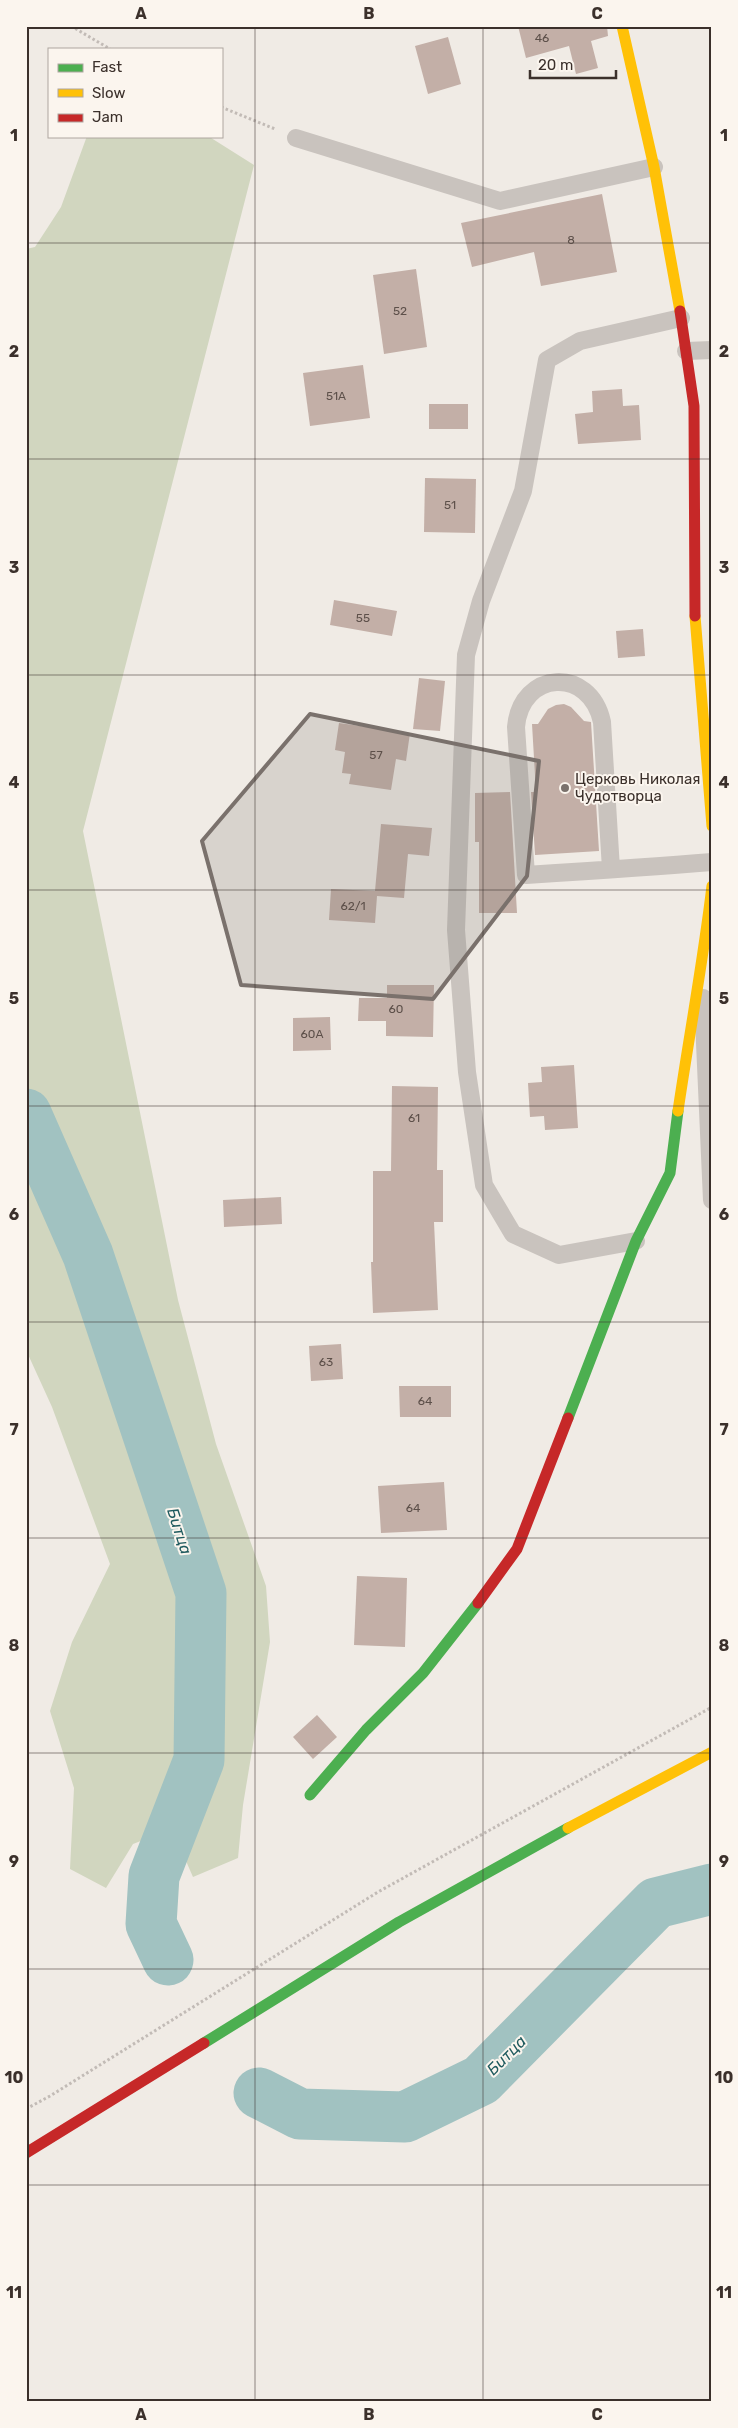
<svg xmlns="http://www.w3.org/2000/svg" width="738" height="2428" font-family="Rubik,sans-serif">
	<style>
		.green { fill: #d1d6bf }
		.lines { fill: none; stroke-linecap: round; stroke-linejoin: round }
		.river { stroke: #a1c2c1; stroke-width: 51 }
		.building { fill: #c3afa7 }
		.path { stroke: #c2bbb6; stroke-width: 3; stroke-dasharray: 2.5 2.5; stroke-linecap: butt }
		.lane { stroke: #c9c3be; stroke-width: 18 }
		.fast { stroke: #4caf50; stroke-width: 11 }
		.slow { stroke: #ffc107; stroke-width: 11 }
		.jam { stroke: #c62828; stroke-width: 11 }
		.marked { fill: #7a716c; fill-opacity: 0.2; stroke: #7a716c; stroke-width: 4; stroke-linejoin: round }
		.grid { fill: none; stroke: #3b302b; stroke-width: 1; stroke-opacity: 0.55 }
		.poi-dot { fill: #7a716c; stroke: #fbf5ee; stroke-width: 2 }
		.labels { text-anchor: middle; stroke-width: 4; stroke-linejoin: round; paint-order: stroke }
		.number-label { font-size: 12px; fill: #5d504a }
		.poi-label { font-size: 15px; fill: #3b302b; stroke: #fbf5ee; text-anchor: start }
		.water-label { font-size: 16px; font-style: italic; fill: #1f5a5e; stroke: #fbf5ee }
		.neatline { fill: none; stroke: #3b302b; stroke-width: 2 }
		.grid-label { font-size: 16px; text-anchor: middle; font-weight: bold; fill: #3b302b }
	</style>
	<rect width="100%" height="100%" fill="#f0ebe5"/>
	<path class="green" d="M87,136h121l46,29 -171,666 95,469 38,144 50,142 4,56 -27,163 -5,53 -45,19 -21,-48 -39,15 -27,44 -36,-19 4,-81 -24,-77 22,-69 38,-78 -58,-157 -26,-57v-1101l9,-2 26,-40z"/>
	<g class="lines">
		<g class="river">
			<path d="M26,1114l62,141 113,338 -2,167 -45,116 -3,48 17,36"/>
			<path d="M259,2093l41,21 105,3 76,-37 175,-177 56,-14"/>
		</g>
	</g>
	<g class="building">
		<path d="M518,26h89l1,10 -17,5 7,27 -22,6 -7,-28 -43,12z"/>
		<path d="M448,37l13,47 -33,10 -13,-48z"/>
		<path d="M602,194l15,78 -76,14 -7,-34 -62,15 -11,-44z"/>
		<path d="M416,269l11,78 -43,7 -11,-79z"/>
		<path d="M363,365l7,53 -60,8 -7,-53z"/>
		<path d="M622,389l1,17 16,-1 2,35 -63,4 -3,-30 18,-2 -1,-21z"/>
		<rect x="429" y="404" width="39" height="25"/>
		<path d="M425,478l51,1 -1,54 -51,-1z"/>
		<path d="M334,600l63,11 -5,25 -62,-11z"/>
		<path d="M643,629l2,27 -27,2 -2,-27z"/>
		<path d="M419,678l26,3 -5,50 -27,-2z"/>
		<path d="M564,704l7,3 13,14 7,1 8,129 -64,4 -4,-63h5l-4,-68h6l10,-15 8,-4z"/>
		<path d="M339,723l71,10 -4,28 -10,-2 -5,31 -42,-6 2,-10 -9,-1 3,-21 -10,-2z"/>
		<path d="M510,792l7,121h-38v-71h-4v-49z"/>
		<path d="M381,824l51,4 -3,28 -21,-2 -4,44 -27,-2 -2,27 -46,-3 2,-31 44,2z"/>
		<path d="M387,985h47l-1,52 -47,-1v-15h-28l1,-23h28z"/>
		<path d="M330,1017l1,33 -38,1v-33z"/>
		<path d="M574,1065l4,63 -33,2 -1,-14 -14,1 -2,-34 14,-1 -1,-15z"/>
		<path d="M392,1086l46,1 -1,83h6v52h-9l4,88 -65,3 -2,-51h2v-91h18z"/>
		<path d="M281,1197l1,27 -58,3 -1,-27z"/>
		<path d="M341,1344l2,35 -32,2 -2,-35z"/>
		<path d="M399,1386h52v31h-51z"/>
		<path d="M444,1482l3,48 -66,3 -3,-47z"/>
		<path d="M357,1576l50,2 -2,69 -51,-2z"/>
		<path d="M317,1715l20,22 -24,22 -20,-22z"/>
	</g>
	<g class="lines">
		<g class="path">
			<path d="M71,26l39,23"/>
			<path d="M221,107l54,22"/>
			<path d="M26,2109l24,-13 328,-204 334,-185"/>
		</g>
		<g class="lane">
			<path d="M296,138l204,63 154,-34"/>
			<path d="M686,351l26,-1"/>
			<path d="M611,869l-9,-147c-12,-56 -81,-52 -86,5l10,148c62,-4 124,-8 186,-13"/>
			<path d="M703,998l9,202"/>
			<path d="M636,1241l-77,14 -46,-21 -29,-49 -17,-113 -11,-142 10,-275 15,-54 42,-110 24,-131 33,-19 101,-23"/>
		</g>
		<g class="fast">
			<path d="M568,1418l68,-177 34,-68 8,-62"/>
			<path d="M310,1795l56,-65 57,-57 55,-70"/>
			<path d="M204,2043l195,-121 169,-94"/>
		</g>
		<g class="slow">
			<path d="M622,26l32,141 26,144"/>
			<path d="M695,616l17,210"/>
			<path d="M678,1111c11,-75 25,-149 34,-225"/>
			<path d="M568,1828l144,-76"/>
		</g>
		<g class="jam">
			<path d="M680,311l14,95 1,210"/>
			<path d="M478,1603l39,-54 51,-131"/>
			<path d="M26,2153l178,-110"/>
		</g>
	</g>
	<path class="marked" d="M310,714l229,47 -12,115 -94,123 -192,-14 -39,-144z"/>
	<path class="grid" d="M255,26v2376M483,26v2376M26,243h686M26,459h686M26,675h686M26,890h686M26,1106h686M26,1322h686M26,1538h686M26,1753h686M26,1969h686M26,2185h686"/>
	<circle class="poi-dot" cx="565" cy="788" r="5"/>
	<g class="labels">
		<g class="number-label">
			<text x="542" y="42">46</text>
			<text x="571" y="244">8</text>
			<text x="400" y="315">52</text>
			<text x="336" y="400">51А</text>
			<text x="450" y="509">51</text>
			<text x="363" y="622">55</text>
			<text x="376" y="759">57</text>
			<text x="353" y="910">62/1</text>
			<text x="396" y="1013">60</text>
			<text x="312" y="1038">60А</text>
			<text x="414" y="1122">61</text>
			<text x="326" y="1366">63</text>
			<text x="425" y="1405">64</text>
			<text x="413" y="1512">64</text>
		</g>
		<g class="poi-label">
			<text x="575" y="784">Церковь Николая<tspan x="575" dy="17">Чудотворца</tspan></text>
		</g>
		<g class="water-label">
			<text transform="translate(180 1531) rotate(72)" y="6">Битца</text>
			<text transform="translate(506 2055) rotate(-45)" y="6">Битца</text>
		</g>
	</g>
	<rect width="738" height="2428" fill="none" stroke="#fbf5ee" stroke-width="55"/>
	<rect x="48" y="48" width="175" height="90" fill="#fbf5ee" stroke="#aea6a0"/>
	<rect x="58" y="64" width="25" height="8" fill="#4caf50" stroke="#aea6a0"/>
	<text x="92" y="72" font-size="15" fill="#3b302b">Fast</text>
	<rect x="58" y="89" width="25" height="8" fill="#ffc107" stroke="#aea6a0"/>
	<text x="92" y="98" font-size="15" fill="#3b302b">Slow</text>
	<rect x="58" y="114" width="25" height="8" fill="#c62828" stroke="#aea6a0"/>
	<text x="92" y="122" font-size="15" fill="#3b302b">Jam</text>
	<path d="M530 70v8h86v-8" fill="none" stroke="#3b302b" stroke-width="2.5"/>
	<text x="538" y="70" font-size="15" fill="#3b302b" stroke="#fbf5ee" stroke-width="4" paint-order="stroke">20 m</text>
	<rect x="28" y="28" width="682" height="2372" class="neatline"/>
	<g class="grid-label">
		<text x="141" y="19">A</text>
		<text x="369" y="19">B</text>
		<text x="597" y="19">C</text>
		<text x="14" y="141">1</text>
		<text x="724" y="141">1</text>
		<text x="14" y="357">2</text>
		<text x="724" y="357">2</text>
		<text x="14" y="573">3</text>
		<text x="724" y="573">3</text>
		<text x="14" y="788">4</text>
		<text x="724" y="788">4</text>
		<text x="14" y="1004">5</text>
		<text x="724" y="1004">5</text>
		<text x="14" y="1220">6</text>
		<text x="724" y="1220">6</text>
		<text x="14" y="1435">7</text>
		<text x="724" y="1435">7</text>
		<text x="14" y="1651">8</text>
		<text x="724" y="1651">8</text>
		<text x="14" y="1867">9</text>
		<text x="724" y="1867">9</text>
		<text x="14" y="2083">10</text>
		<text x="724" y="2083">10</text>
		<text x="14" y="2298">11</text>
		<text x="724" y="2298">11</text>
		<text x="141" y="2420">A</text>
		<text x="369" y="2420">B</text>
		<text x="597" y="2420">C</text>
	</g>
</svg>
